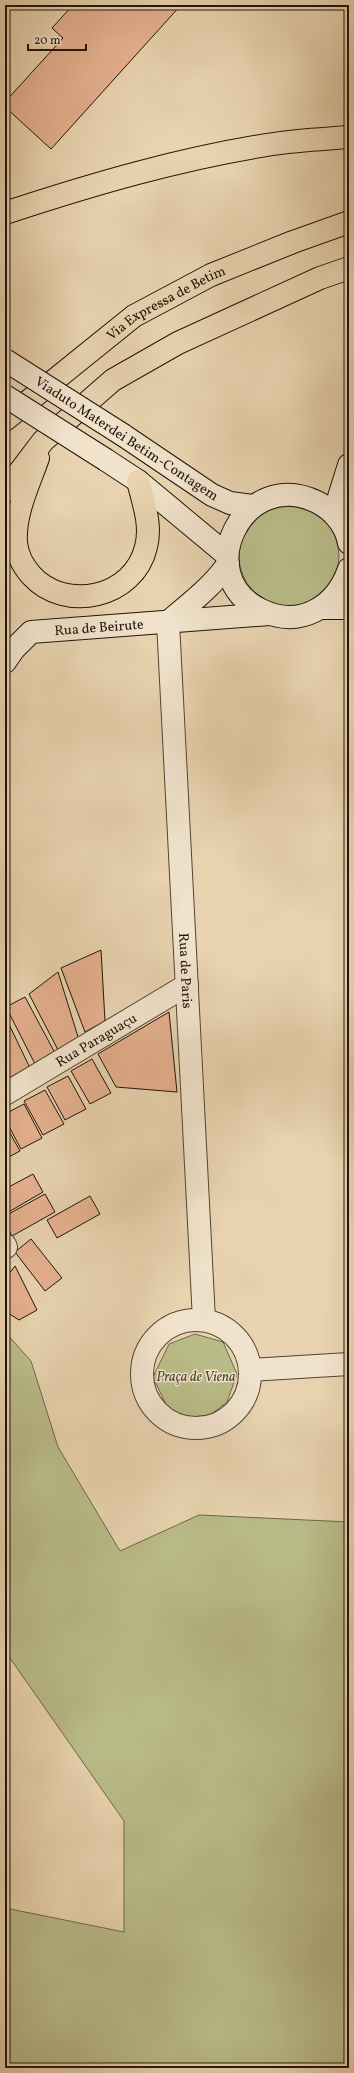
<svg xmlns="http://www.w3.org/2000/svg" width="354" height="2073" font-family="Vollkorn,serif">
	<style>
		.green { fill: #b9bb88; stroke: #6c6849 }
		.building { fill: #e5b08e; stroke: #20140a }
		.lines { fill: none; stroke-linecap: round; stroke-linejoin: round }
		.street-casing { stroke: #524433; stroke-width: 24 }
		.secondary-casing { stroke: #20140a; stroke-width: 24 }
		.highway-casing { stroke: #20140a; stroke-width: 24 }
		.street { stroke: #f0e2cb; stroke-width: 22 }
		.secondary { stroke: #f0e2cb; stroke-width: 22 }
		.highway { stroke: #e8d2af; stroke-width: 22 }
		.secondary-bridge-casing { stroke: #20140a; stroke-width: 24; stroke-linecap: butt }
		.secondary-bridge { stroke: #f0e2cb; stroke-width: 22 }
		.labels { text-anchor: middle; stroke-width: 3; stroke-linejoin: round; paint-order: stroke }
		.street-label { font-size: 14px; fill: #20140a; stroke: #f0e2cb }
		.park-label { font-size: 14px; font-style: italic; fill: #4e4630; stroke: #f0e2cb }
	</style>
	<rect width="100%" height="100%" fill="#e8d2af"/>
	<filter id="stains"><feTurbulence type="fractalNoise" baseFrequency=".005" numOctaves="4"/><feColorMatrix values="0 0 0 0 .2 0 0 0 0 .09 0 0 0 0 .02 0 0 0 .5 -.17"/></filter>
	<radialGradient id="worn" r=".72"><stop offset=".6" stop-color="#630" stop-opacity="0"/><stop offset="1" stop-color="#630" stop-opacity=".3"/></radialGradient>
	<g class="green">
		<circle cx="289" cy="556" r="50"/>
		<path d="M5,1332l26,29 27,86 62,104 79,-36 150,7v546h-344v-160l119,24v-111l-119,-170z"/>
		<path d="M195,1334l28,8 14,32 -10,28 -17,13 -19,2 -22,-6 -16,-34 16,-33z"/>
	</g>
	<g class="building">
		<path d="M73,5h108l-130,144 -46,-42v-5l58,-64 -11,-10z"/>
		<path d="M101,950l4,71 -20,11 -24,-64z"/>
		<path d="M58,972l21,68 -21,10 -29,-56z"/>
		<path d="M25,997l30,56 -20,11 -29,-57z"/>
		<path d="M169,1012l8,80 -61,-5 -18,-33z"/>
		<path d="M5,1016l25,52 -23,11 -2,-4z"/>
		<path d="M92,1059l19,34 -21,11 -19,-33z"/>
		<path d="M68,1076l18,33 -21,11 -18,-33z"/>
		<path d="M45,1090l19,34 -21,11 -19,-34z"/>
		<path d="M24,1104l18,34 -21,11 -16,-30v-5z"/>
		<path d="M5,1124l15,27 -15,8z"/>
		<path d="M33,1174l10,18 -38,22v-25z"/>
		<path d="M45,1194l10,18 -43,24 -7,-12v-8z"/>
		<path d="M90,1196l10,18 -43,24 -10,-18z"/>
		<path d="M31,1239l31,39 -17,13 -30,-39z"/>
		<path d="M15,1266l22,44 -18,10 -14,-9v-32z"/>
	</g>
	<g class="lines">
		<defs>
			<g id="street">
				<path id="s1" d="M168,622l36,698"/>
				<path id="s2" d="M5,1094l182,-109"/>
				<path d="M5,1245l1,2"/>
				<circle cx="196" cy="1374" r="54"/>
				<path d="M250,1370l99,-6"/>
			</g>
			<g id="secondary">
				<path d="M123,435l89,60 18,8 22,3"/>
				<path d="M106,460l32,21 89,74"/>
				<path d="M337,517l2,-20 10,-32"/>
				<path d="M349,543c-3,-18 -16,-33 -32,-41 -74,-36 -127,74 -56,108 39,19 75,-3 88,-41"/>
				<path d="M322,608h27"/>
				<path d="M168,622c21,-18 44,-35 60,-58"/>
				<path id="s3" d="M5,662l9,-13 17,-17 239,-18"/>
			</g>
			<g id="highway">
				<path d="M5,213c88,-29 177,-55 268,-69 25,-4 51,-5 76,-7"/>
				<path id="s4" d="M5,420l129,-104 77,-41 82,-33 56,-20"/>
				<path d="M38,458c-9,26 -24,56 -22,84 1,12 7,24 15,33 34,38 103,23 115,-28 6,-22 -3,-45 -8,-66"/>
				<path d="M5,491l38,-50 70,-61 65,-37 142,-65 29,-10"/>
			</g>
		</defs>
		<use href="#street" class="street-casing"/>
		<use href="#secondary" class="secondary-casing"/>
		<use href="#highway" class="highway-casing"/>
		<use href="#street" class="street"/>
		<use href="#secondary" class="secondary"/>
		<use href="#highway" class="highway"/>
		<defs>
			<g id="secondary-bridge">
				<path d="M5,360l118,75"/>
				<path d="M5,396l101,64"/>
			</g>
		</defs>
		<use href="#secondary-bridge" class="secondary-bridge-casing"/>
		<use href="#secondary-bridge" class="secondary-bridge"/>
	</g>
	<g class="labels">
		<g class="street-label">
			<text dy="5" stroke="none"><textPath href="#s4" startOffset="200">Via Expressa de Betim</textPath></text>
			<text transform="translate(127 438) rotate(33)" y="5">Viaduto Materdei Betim-Contagem</text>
			<text dy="5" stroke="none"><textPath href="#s3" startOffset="108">Rua de Beirute</textPath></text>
			<text dy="5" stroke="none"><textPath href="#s1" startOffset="349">Rua de Paris</textPath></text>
			<text dy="5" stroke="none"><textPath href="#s2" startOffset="106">Rua Paraguaçu</textPath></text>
		</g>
		<g class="park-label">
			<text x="196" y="1381">Praça de Viena</text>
		</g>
	</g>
	<rect width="354" height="2073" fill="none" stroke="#e8d2af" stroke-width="20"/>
	<rect x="6" y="6" width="342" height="2061" fill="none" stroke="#20140a" stroke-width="2"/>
	<rect x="10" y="10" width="334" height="2053" fill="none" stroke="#20140a"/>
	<path d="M28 44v6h58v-6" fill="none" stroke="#20140a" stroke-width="2"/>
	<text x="34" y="44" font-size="12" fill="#20140a" stroke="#f0e2cb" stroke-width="3" paint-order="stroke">20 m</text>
	<rect width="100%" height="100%" filter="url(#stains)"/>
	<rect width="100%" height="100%" fill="url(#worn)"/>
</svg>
